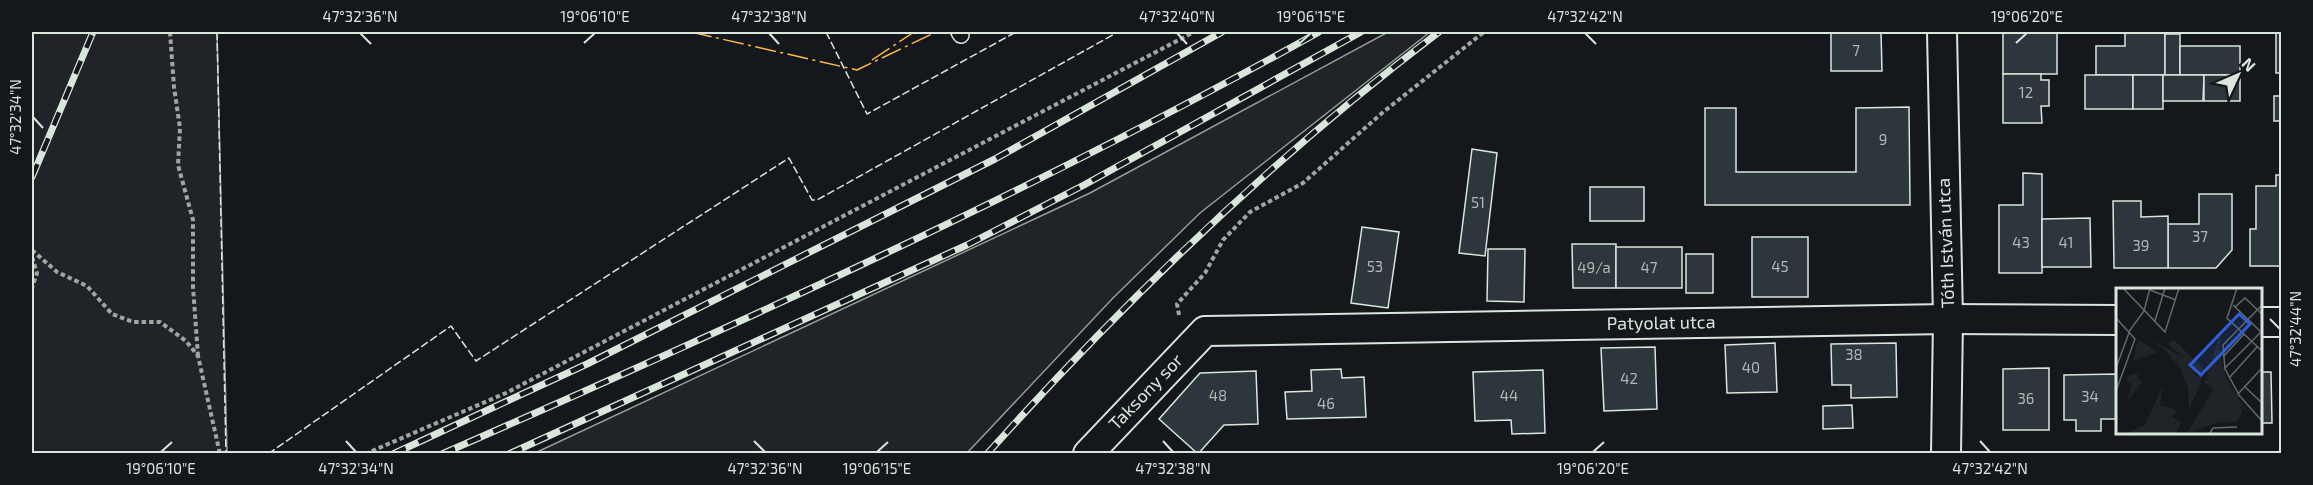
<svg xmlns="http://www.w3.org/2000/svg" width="2313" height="485" font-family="'Exo 2',sans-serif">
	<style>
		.green { fill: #202428; stroke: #939e99; stroke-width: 1.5 }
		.building { fill: #2c363c; stroke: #d8e6dc; stroke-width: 1.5 }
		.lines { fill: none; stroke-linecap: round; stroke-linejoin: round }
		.lane-casing { stroke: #d8e6dc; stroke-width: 18 }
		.street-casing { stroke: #d8e6dc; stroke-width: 32 }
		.path { stroke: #9da8a2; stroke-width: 4; stroke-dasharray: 4.5 3; stroke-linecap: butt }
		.lane { stroke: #14181c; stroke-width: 15 }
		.street { stroke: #14181c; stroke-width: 28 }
		.rail-casing { stroke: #d8e6dc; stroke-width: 7 }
		.rail { stroke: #14181c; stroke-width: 4.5; stroke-dasharray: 14; stroke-linecap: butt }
		.fence { stroke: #d8e6dc; stroke-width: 1.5; stroke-dasharray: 8 3; stroke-linecap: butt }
		.power { stroke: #ffb74d; stroke-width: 1.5; stroke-dasharray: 21 4.5 3 4.5; stroke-linecap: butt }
		.ticks { fill: none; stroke: #d8e6dc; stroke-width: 2 }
		.labels { text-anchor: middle; stroke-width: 4.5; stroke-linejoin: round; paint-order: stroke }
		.number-label { font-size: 15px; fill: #adbab4 }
		.street-label { font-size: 18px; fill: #d8e6dc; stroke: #14181c }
		.inset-road { fill: none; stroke: #626a69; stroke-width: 1.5 }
		.view { fill: #305dd8; fill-opacity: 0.15; stroke: #305dd8; stroke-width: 3 }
		.inset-edge { fill: none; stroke: #d8e6dc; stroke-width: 3 }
		.neatline { fill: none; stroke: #d8e6dc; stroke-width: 2 }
		.ticks-label { font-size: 15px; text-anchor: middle; fill: #d8e6dc }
	</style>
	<rect width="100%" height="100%" fill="#14181c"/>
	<g class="green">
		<path d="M32,32h185l10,421h-195z"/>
		<path d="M1388,32h42l-230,181 -87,85 -146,155h-432l555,-260z"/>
	</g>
	<g class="building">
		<path d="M1831,32h50l1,39h-51z"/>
		<rect x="2003" y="32" width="54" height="42"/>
		<path d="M2125,32h40v43h-69v-29h29z"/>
		<rect x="2276" y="32" width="6" height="41"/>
		<rect x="2165" y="34" width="15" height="41"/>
		<rect x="2180" y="46" width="60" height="29"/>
		<path d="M2003,74h38v6h8v26h-8l1,17h-39z"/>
		<rect x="2085" y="75" width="48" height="34"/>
		<rect x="2133" y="75" width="30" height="34"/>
		<path d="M2163,75h41l-1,26h-40z"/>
		<rect x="2204" y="75" width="36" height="26"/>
		<rect x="2274" y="96" width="8" height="25"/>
		<path d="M1909,107l1,98h-205v-97h31v64h120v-64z"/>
		<path d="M1472,149l25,4 -12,103 -26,-3z"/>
		<path d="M2023,173l19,1v99h-43v-68h24z"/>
		<path d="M2276,175h6v91h-32v-37h6v-43h20z"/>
		<rect x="1590" y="187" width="54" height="34"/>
		<path d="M2199,194h33v56l-16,18h-48v-44h31z"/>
		<path d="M2113,201h28v16l27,-1v52h-54z"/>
		<path d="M2090,218l1,49h-49v-48z"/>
		<path d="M1362,227l37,5 -11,76 -37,-5z"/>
		<rect x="1752" y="237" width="56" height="60"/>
		<path d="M1572,244h44v44h-43z"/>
		<rect x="1616" y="247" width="66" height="41"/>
		<path d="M1488,249h37l-1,53 -37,-1z"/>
		<rect x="1686" y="254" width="27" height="39"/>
		<path d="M1775,343l2,49 -50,1 -2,-48z"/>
		<path d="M1896,343l1,54 -46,1v-13h-19l-1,-41z"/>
		<path d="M1655,347l2,62 -53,2 -3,-63z"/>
		<path d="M2049,368v62h-46v-61z"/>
		<path d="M1341,369l1,9 22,-1 2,40 -79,2 -2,-27 27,-1 -1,-21z"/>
		<path d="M1543,370l2,63 -33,1 -1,-14 -36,1 -2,-49z"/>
		<path d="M1256,371l2,53 -34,1 -26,29 -39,-35 41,-46z"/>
		<path d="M2260,372h11l1,51h-12z"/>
		<path d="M2116,374v45h-15v12h-25v-11h-12v-45z"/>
		<path d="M1852,405l1,23 -30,1v-23z"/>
	</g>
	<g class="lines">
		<defs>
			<path id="lane" d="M959,32l2,3"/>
			<g id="street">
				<path d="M1942,32l6,287 -2,135"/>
				<path d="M2260,322h22"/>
				<path d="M1088,454l117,-123 743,-12 170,1"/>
			</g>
		</defs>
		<use href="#lane" class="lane-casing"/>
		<use href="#street" class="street-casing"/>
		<g class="path">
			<path d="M170,32l4,55 6,41 -2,37 15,55v67l5,69"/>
			<path d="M32,250l25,22 30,14 25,28 21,8h27l26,19 12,15 22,98"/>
			<path d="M32,257l5,16 -5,15"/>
			<path d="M1179,315l-2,-11 28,-31 18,-33 27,-28 53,-29 79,-70 102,-81"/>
			<path d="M365,454l141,-61 688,-361"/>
		</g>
		<use href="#lane" class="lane"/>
		<use href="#street" class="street"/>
		<defs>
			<g id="rail">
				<path d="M32,177l61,-145"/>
				<path d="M393,454l194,-90 408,-205 227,-127"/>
				<path d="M442,454c297,-130 593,-264 877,-422"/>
				<path d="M509,454l458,-209 117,-60 277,-153"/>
				<path d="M987,454c138,-154 287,-297 452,-422"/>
			</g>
		</defs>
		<use href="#rail" class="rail-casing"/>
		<use href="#rail" class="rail"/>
		<g class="fence">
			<path d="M217,32l9,422"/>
			<path d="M826,32l41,82 149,-82"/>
			<path d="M268,454l183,-128 25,35 313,-203 23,42h5l301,-168"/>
		</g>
		<g class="power">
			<path d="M691,32l166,38 79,-38"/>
			<path d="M872,60l42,-28"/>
		</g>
	</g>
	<path class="ticks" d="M360,33l11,11M769,33l10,11M1177,33l10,11M1585,33l11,11M584,43l11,-10M1300,43l11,-10M2016,43l11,-10M33,117l10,11M2270,319l10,10M346,441l10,11M754,441l11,11M1163,441l10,11M1980,441l10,11M161,452l11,-10M877,452l11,-10M1593,452l11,-10"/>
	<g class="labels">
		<g class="number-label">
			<text x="1856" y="56">7</text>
			<text x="2026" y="98">12</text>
			<text x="1883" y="145">9</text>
			<text x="1478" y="208">51</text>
			<text x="2200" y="242">37</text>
			<text x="2021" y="248">43</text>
			<text x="2066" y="248">41</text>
			<text x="2141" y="251">39</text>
			<text x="1375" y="272">53</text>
			<text x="1780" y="272">45</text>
			<text x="1594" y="273">49/a</text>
			<text x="1649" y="273">47</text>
			<text x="1854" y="360">38</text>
			<text x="1751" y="373">40</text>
			<text x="1629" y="384">42</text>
			<text x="1218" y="401">48</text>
			<text x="1509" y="401">44</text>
			<text x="2090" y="402">34</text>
			<text x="2026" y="404">36</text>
			<text x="1326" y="409">46</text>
		</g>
		<g class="street-label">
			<text transform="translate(1946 243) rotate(-92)" y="6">Tóth István utca</text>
			<text transform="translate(1661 323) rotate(-1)" y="6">Patyolat utca</text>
			<text transform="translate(1146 392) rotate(-46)" y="6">Taksony sor</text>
		</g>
	</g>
	<g transform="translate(2116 288)">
		<rect width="146" height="146" fill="#14181c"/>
		<path d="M105,42l-1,24 6,24 22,35 -19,-17 14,14 -6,12 -19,1 -31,10 26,-43 -9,-8 1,-3 7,4 -6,-5zM29,49l38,20 -15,-13 5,-5 32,31 -2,6 -10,-9 5,14 -1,-9 6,5 -14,33 -1,-22 -8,-20 -15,-18zM22,51l16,11 4,2 -25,9zM15,82l-2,6 11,-4 -3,7 5,3 -15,20 5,-18 -6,-3zM47,97l-3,20 18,5 -6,7 9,6 -5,10h-49l18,-8z" fill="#202428"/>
		<path class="inset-road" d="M7,0l42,44 14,-44M121,0l-10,30 35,33M34,2l26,10M117,17l27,26M119,19l10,-9 17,16M0,30l19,21 -19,52M39,33l10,-33M107,69l21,-23M0,80l14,-38 14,-19 6,-23M109,80l37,-37M146,80l-24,26 24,27M113,90l28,-31M128,98l18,17M122,105l-13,-24 -2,-24 39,-40M94,145l3,-5 24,-1"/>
		<path class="view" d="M123,26l11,10 -49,51 -11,-10z"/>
		<rect width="146" height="146" class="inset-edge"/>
	</g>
	<rect width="2313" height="485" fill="none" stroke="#14181c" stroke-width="66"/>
	<g transform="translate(2238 75) rotate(46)" stroke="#14181c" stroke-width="4.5" paint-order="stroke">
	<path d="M0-4.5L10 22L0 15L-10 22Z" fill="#d8e6dc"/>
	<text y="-9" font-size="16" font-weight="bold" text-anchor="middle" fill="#d8e6dc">N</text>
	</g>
	<rect x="33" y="33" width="2247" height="419" class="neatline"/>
	<g class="ticks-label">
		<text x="360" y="22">47°32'36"N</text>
		<text x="595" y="22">19°06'10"E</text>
		<text x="769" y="22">47°32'38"N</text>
		<text x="1177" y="22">47°32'40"N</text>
		<text x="1311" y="22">19°06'15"E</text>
		<text x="1585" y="22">47°32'42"N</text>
		<text x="2027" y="22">19°06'20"E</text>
		<text transform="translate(16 117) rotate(-90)" y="5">47°32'34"N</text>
		<text transform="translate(2296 329) rotate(-90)" y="5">47°32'44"N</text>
		<text x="161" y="474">19°06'10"E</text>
		<text x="356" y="474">47°32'34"N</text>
		<text x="765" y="474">47°32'36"N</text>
		<text x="877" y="474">19°06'15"E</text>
		<text x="1173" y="474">47°32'38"N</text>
		<text x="1593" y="474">19°06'20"E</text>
		<text x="1990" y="474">47°32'42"N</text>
	</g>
</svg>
